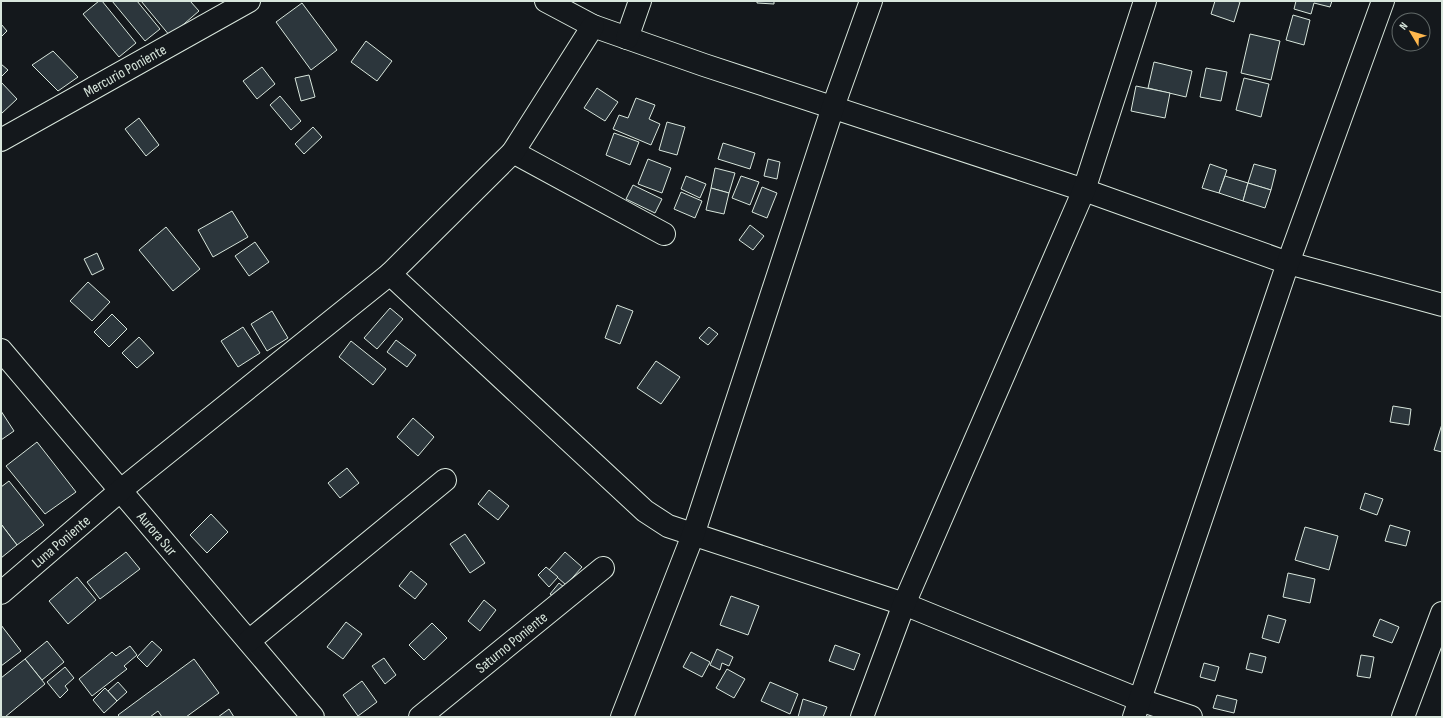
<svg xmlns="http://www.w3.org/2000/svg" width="1443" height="718" font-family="'Sofia Sans Condensed',sans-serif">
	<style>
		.building { fill: #2c363c; stroke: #d8e6dc }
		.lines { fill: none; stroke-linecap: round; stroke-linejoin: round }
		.street-casing { stroke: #d8e6dc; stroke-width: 24 }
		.street { stroke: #14181c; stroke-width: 22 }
		.labels { text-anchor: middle; stroke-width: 3; stroke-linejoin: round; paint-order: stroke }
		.street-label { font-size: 15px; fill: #d8e6dc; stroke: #14181c }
	</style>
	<rect width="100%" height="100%" fill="#14181c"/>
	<g class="building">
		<path d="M99,1h3l34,42 -17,14 -36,-43z"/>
		<path d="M112,1h25l23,28 -15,12z"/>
		<path d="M141,1h49l9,10 -29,25z"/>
		<path d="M757,1h17v3l-17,-1z"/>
		<path d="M1215,1h21l4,1 -6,20 -23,-8z"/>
		<path d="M1296,1h36l-2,6 -16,-4 -3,11 -17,-5z"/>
		<path d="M302,3l35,47 -26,20 -35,-48z"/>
		<path d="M1293,15l17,5 -6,25 -18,-5z"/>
		<path d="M1,24l6,7 -6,6z"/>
		<path d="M1250,34l30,7 -9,39 -30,-7z"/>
		<path d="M366,41l26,20 -15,20 -26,-19z"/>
		<path d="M53,51l25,26 -20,14 -26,-26z"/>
		<path d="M1154,62l38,9 -6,26 -38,-9z"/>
		<path d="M1,64l7,6 -7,7z"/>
		<path d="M262,67l13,17 -18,15 -14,-18z"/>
		<path d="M1206,68l21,4 -6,29 -21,-4z"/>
		<path d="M309,75l6,22 -14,4 -6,-23z"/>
		<path d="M1244,78l25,6 -8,33 -25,-7z"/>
		<path d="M1,82l16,17 -16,15z"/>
		<path d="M1136,86l34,7 -5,25 -34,-7z"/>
		<path d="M597,88l21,14 -13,19 -21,-13z"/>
		<path d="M280,96l21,25 -10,9 -21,-25z"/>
		<path d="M636,98l19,7 -6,14 11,5 -9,21 -38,-16 6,-14 9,3z"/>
		<path d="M139,118l20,27 -13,11 -21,-27z"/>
		<path d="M667,122l18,5 -8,28 -18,-5z"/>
		<path d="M313,127l9,10 -18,17 -9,-10z"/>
		<path d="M614,133l25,9 -9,23 -24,-10z"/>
		<path d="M723,143l32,10 -5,16 -32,-10z"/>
		<path d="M648,159l23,9 -9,25 -24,-9z"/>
		<path d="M768,159l12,3 -3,17 -13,-3z"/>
		<path d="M1210,164l17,6 -8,23 -17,-5z"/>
		<path d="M1254,164l22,6 -5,20 -23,-7z"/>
		<path d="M715,168l20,5 -6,20 -18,-5z"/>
		<path d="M686,176l20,8 -6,14 -19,-9z"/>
		<path d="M741,176l18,6 -9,23 -18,-7z"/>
		<path d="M1225,176l23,7 -5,18 -24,-8z"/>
		<path d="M1248,183l23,7 -6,18 -22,-7z"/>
		<path d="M633,185l29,14 -7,14 -29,-14z"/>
		<path d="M762,187l15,6 -10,25 -15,-6z"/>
		<path d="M711,188l18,5 -5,21 -18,-4z"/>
		<path d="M681,192l21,9 -7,17 -21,-9z"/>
		<path d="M232,211l16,26 -35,20 -15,-27z"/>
		<path d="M750,225l14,11 -11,14 -14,-10z"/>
		<path d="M166,227l34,42 -27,22 -34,-41z"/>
		<path d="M255,242l14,20 -20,14 -14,-20z"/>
		<path d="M97,253l7,16 -12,6 -8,-16z"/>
		<path d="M88,282l22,20 -18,19 -22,-20z"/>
		<path d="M617,305l16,6 -13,33 -15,-6z"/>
		<path d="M390,308l13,11 -26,30 -13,-11z"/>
		<path d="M272,311l16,27 -21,13 -16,-27z"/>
		<path d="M112,314l15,15 -18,18 -15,-15z"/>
		<path d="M243,327l17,26 -22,14 -17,-26z"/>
		<path d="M709,327l9,7 -10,11 -9,-7z"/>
		<path d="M139,337l15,16 -17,15 -15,-15z"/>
		<path d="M396,340l20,15 -9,12 -20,-15z"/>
		<path d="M351,341l35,28 -13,16 -34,-28z"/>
		<path d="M656,361l24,16 -19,27 -24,-16z"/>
		<path d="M1393,406l18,3 -2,16 -19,-3z"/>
		<path d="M1,411l13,20 -13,9z"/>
		<path d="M413,418l21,19 -16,19 -21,-19z"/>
		<path d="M1442,424v28l-8,-2z"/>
		<path d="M37,442l39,50 -31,22 -39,-48z"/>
		<path d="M347,468l12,15 -19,15 -12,-15z"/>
		<path d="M9,481l35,44 -27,20 -16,-21v-37z"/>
		<path d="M489,490l20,16 -11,14 -20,-16z"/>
		<path d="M1365,493l18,6 -6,16 -17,-6z"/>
		<path d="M211,514l17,18 -21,21 -17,-18z"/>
		<path d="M1,524l16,21 -16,13z"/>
		<path d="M1390,525l20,6 -4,15 -21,-5z"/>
		<path d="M1305,527l33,9 -9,34 -34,-10z"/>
		<path d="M465,534l20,29 -15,10 -20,-29z"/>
		<path d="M126,552l14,17 -40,30 -13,-17z"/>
		<path d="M565,552l17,15 -16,18 -17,-15z"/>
		<path d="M546,567l12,10 -9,10 -11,-12z"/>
		<path d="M411,571l16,13 -12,15 -16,-13z"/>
		<path d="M1288,573l27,6 -5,24 -27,-6z"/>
		<path d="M77,577l19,23 -28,24 -19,-23z"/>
		<path d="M559,583l5,4 -8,11 -6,-4z"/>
		<path d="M731,596l28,10 -11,29 -28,-10z"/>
		<path d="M484,600l12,10 -16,21 -12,-10z"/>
		<path d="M1268,615l18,5 -7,23 -17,-5z"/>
		<path d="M1380,619l19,8 -7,16 -19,-7z"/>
		<path d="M346,622l16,12 -19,25 -16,-12z"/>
		<path d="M432,623l15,15 -23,22 -15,-15z"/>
		<path d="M1,625l20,26 -20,15z"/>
		<path d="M47,641l17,21 -22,18 -17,-21z"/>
		<path d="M152,641l10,9 -15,17 -10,-10z"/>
		<path d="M835,645l25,9 -6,16 -25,-9z"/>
		<path d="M130,646l7,9 -13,11 3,3 -35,27 -13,-17 33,-27 4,4z"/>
		<path d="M717,649l16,8 -4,9 -7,-3 -2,7 -10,-5z"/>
		<path d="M691,652l19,10 -8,15 -19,-10z"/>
		<path d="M1250,653l16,4 -4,16 -16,-4z"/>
		<path d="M1361,655l13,2 -4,21 -13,-2z"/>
		<path d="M384,658l12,17 -11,9 -13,-18z"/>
		<path d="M25,659l20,25 -40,33h-4v-39z"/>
		<path d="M194,659l25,34 -33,24h-24l-4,-6 -8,6h-30l-2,-2z"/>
		<path d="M1204,663l15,4 -4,14 -15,-4z"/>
		<path d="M65,667l9,11 -9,8 3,4 -8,8 -13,-16z"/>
		<path d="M727,669l18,10 -11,19 -18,-10z"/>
		<path d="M362,681l15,21 -19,14 -15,-21z"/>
		<path d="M118,682l9,10 -10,9 -9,-10z"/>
		<path d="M770,682l28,12 -8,20 -29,-13z"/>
		<path d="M105,688l12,13 -13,12 -11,-13z"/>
		<path d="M1217,695l20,5 -3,13 -21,-5z"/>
		<path d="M803,699l24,8 -4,10h-25z"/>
		<path d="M229,709l5,8h-16z"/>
	</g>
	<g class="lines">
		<defs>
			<g id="street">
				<path d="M546,1l47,25 111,39 380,125 204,73 154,42"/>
				<path d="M627,38l13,-37"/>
				<path id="s1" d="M1,140l248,-139"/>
				<path d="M513,152l151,82"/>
				<path d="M390,274l255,237 23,15 236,78 236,96 51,17"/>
				<path id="s2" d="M1,350l312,367"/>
				<path id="s3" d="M1,593l120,-103 269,-216 123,-122 80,-126"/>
				<path d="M249,641l196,-161"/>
				<path id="s4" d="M420,717l183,-149"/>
				<path d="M622,717l71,-182 140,-428 38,-106"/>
				<path d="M862,717l42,-113 180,-414 61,-189"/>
				<path d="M1134,717l154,-454 95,-262"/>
				<path d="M1403,717l39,-104"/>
			</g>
		</defs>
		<use href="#street" class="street-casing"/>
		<use href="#street" class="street"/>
	</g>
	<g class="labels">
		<g class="street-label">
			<text dy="5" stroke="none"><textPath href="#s1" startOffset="142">Mercurio Poniente</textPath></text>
			<text dy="5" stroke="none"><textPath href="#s2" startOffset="241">Aurora Sur</textPath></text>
			<text dy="5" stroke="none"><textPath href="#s3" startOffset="79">Luna Poniente</textPath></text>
			<text dy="5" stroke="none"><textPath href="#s4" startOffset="118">Saturno Poniente</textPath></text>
		</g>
	</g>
	<rect width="1443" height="718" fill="none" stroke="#d8e6dc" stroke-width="4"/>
	<g transform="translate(1411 32) rotate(308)"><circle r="19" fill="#14181c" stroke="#626a69"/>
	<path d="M0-3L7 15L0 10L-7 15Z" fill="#ffb74d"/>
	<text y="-6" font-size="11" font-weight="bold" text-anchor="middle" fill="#d8e6dc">N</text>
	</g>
</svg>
